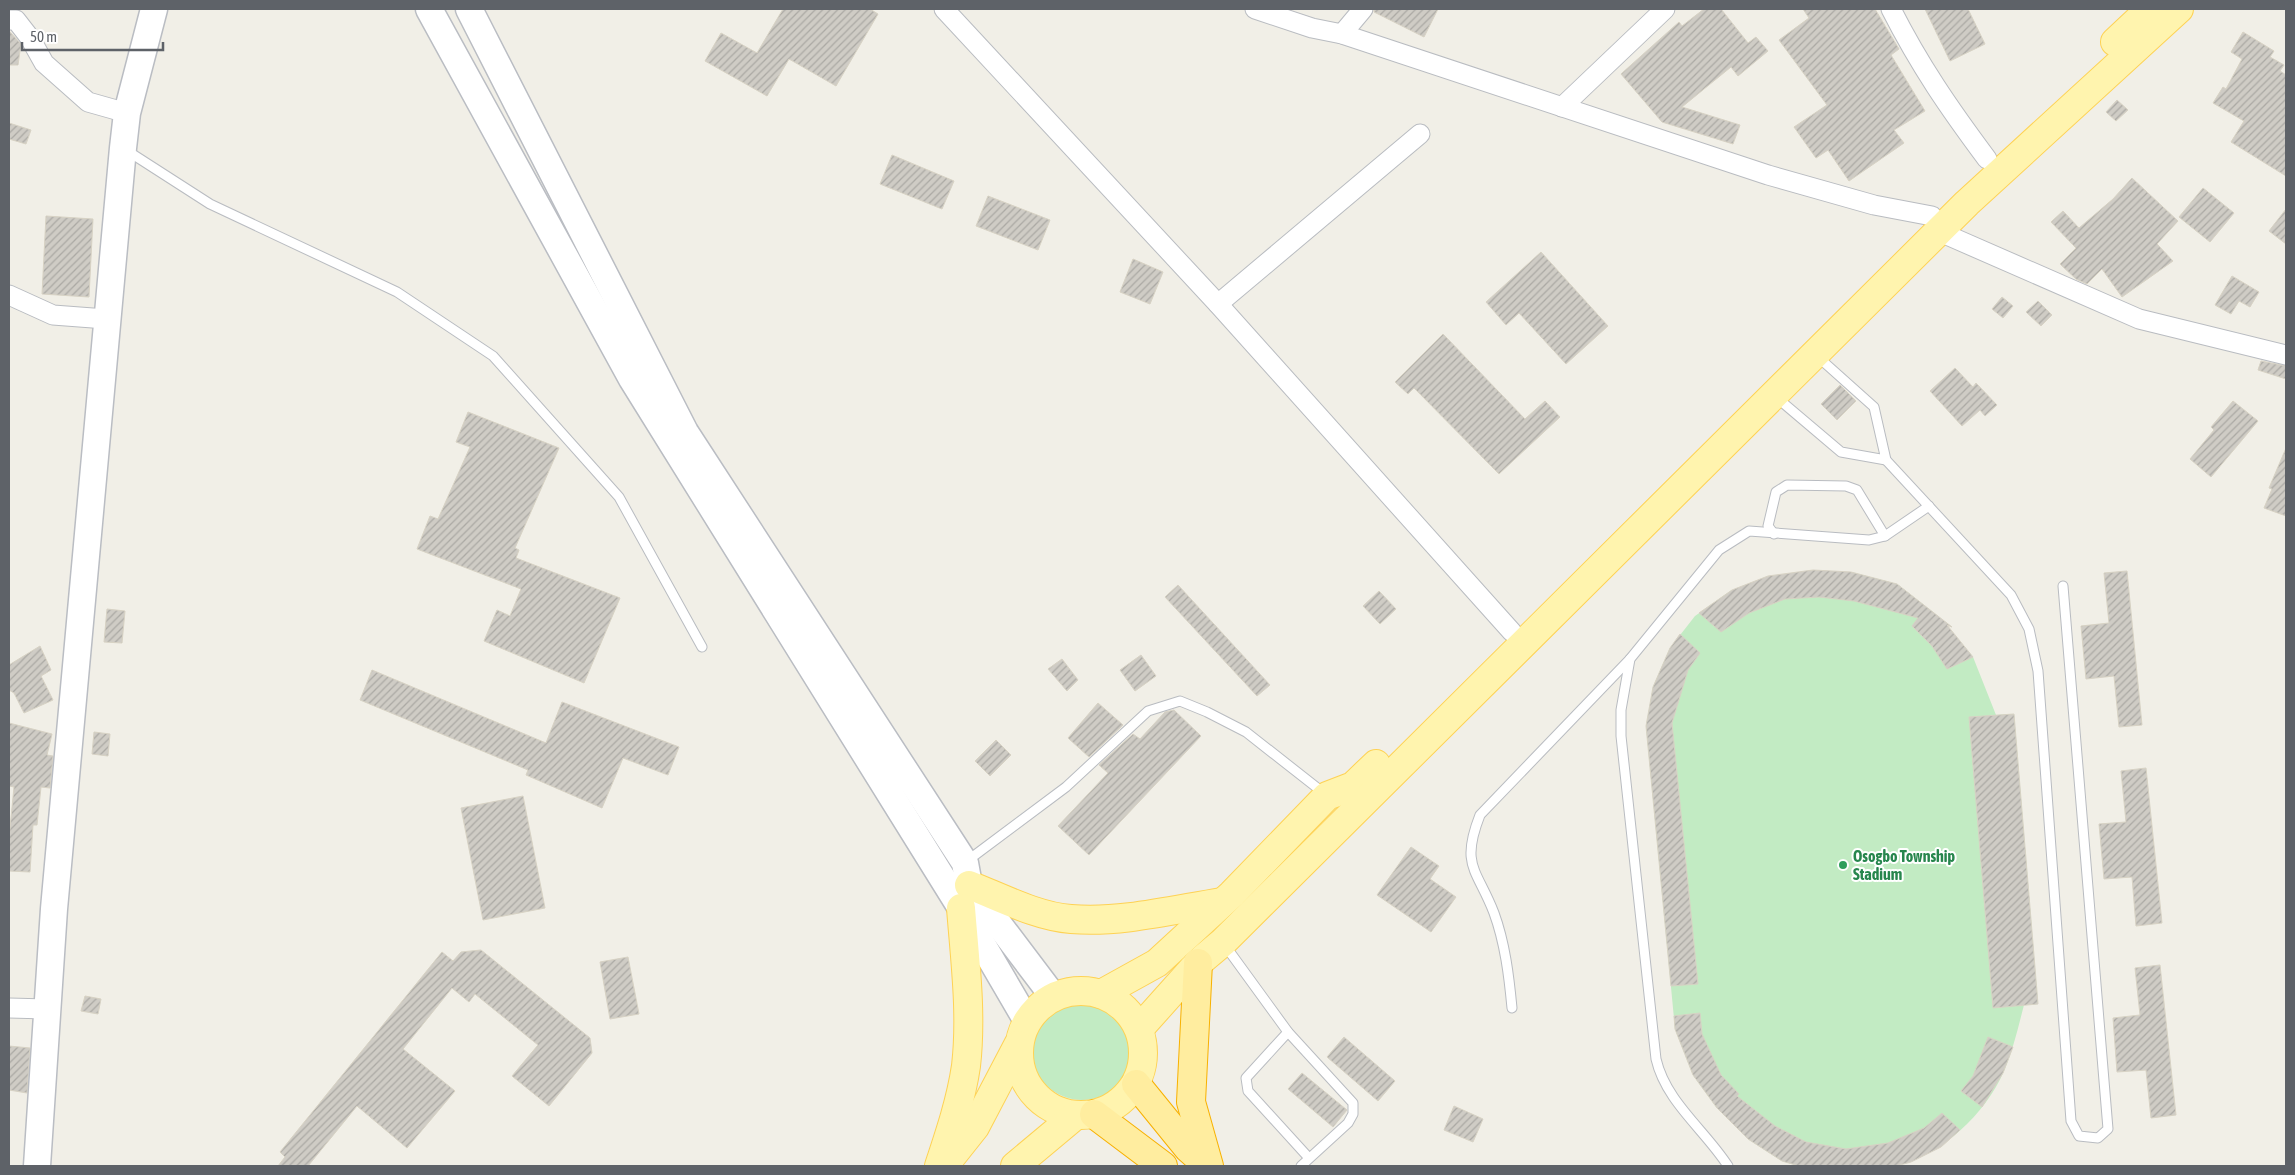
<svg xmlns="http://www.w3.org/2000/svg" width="2295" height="1175" font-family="'Asap Condensed',sans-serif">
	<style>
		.grass { fill: #c2ebc3 }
		.building { fill: url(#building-hatch); stroke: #d7d2c4 }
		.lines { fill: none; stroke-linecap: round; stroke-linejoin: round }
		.service-casing { stroke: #b9bcc1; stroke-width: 11 }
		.minor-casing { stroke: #b9bcc1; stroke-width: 21 }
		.secondary-casing { stroke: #babdc3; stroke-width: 29 }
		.primary-casing { stroke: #fed254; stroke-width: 30 }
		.trunk-casing { stroke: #f8b100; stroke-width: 30 }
		.service { stroke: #fff; stroke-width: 9 }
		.minor { stroke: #fff; stroke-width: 19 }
		.secondary { stroke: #fff; stroke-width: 26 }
		.primary { stroke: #fff4ae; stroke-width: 28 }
		.trunk { stroke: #ffed9f; stroke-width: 28 }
		.leisure-dot { fill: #2e9e5b; stroke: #fff; stroke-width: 2 }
		.labels { text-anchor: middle; stroke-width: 4; stroke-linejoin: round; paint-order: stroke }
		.leisure-label { font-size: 16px; font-weight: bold; fill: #27864d; stroke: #fff; text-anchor: start }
	</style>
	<defs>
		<pattern id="building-hatch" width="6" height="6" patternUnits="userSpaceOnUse" patternTransform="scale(1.25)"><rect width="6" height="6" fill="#cfccc5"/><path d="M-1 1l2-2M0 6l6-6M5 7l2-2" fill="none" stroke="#aba9a4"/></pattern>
	</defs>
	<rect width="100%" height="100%" fill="#f1efe7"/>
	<g class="grass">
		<path d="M1851,572l46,12 42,33 34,40 23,58 18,-1 24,290 -14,1c-6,23 -11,45 -20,66 -19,44 -62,83 -108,95h-97l-17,-5 -34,-22 -31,-31 -24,-33 -18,-46 -29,-303 7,-39 17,-39 25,-32 37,-26z"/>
		<circle cx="1082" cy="1049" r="51"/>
	</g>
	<g class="building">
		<path d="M783,9h87l8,5 -42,72 -47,-27 -22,37 -62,-35 16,-28 36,20z"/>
		<path d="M1374,9h64l-14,28 -50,-25z"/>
		<path d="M1704,9h17l27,34 8,-6 12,14 -30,25 -7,-9 -49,40 58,18 -7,19 -71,-22 -41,-48 58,-52 3,4z"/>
		<path d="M1803,9h72l24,40 -8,6 34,56 -31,19 10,13 -55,38 -21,-31 -12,8 -22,-31 33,-22 -48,-65 30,-22z"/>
		<path d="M1925,9h43l17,35 -35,17z"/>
		<path d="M9,31l12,13 -3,21h-9z"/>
		<path d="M2243,32l31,19 -4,6 14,8 -4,6 6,4v101l-55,-34 13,-21 -31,-18 10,-16 3,2 16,-30 -11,-7z"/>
		<path d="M2117,100l11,10 -12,11 -10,-9z"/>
		<path d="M9,123l22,7 -5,14 -17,-5z"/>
		<path d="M892,155l62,26 -12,28 -62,-25z"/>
		<path d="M2132,178l46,43 -21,23 16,17 -51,36 -20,-28 -15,15 -11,-5 -16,-15 16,-16 -25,-26 12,-11 16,17 34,-29z"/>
		<path d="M2203,188l31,25 -24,29 -31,-25z"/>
		<path d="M988,196l62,24 -12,30 -62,-24z"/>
		<path d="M2286,209v35l-17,-13z"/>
		<path d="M46,216l47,3 -4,78 -47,-3z"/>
		<path d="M1541,252l67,74 -42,38 -47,-51 -13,12 -20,-23z"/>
		<path d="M1133,259l30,13 -13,32 -30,-12z"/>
		<path d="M2232,276l27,16 -9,15 -11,-6 -8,13 -16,-9z"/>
		<path d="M2002,297l11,9 -10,12 -11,-9z"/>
		<path d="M2038,301l14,14 -11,11 -15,-14z"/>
		<path d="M1443,334l82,85 20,-18 15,16 -61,57 -85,-86 -6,6 -13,-12z"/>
		<path d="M2261,361l25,5v13l-28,-9z"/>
		<path d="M1955,368l18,19 3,-4 21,22 -12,11 -5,-6 -18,16 -32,-35z"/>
		<path d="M1840,385l16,16 -19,19 -16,-16z"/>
		<path d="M2233,401l25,20 -47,56 -21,-18 24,-29 -3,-3z"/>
		<path d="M468,412l91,36 -44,100 4,2 -3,8 104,40 -36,85 -100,-42 13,-31 13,6 11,-27 -104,-40 13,-33 8,3 32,-72 -14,-5z"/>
		<path d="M2286,448v68l-22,-8 8,-19 -3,-1z"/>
		<path d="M1813,570l38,2 46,12 55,43 -5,-2 26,32 -26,12 -15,-23 -20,-20 6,-8 -64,-17 -35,-4 -34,2 -36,14 -28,19 -22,-19 33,-23 36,-14z"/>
		<path d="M2127,571l15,154 -23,2 -5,-51 -28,3 -5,-53 28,-3 -5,-50z"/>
		<path d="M1178,585l92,100 -13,11 -92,-99z"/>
		<path d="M1379,591l17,18 -16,15 -17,-18z"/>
		<path d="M107,609l18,2 -3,32 -18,-1z"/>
		<path d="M1680,634l20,19 -12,17 -16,53 26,261 -27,2 -25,-260 7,-39 17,-39z"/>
		<path d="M40,646l11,24 -10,6 12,24 -29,13 -10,-20 -5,-3v-25z"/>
		<path d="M1141,655l15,21 -21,15 -15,-21z"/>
		<path d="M1062,659l16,21 -11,11 -19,-22z"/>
		<path d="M372,670l174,73 16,-41 117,45 -11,28 -45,-17 -21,50 -76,-33 2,-5 -168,-70z"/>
		<path d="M1098,703l25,22 -34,32 -21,-19z"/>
		<path d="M1174,710l27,26 -112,119 -31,-29 50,-53 -9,-8 34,-31 7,5 25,-27z"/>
		<path d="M2014,714l24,290 -45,4 -24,-291z"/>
		<path d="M9,723l43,11 -5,21 6,1 -3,32 -9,-1 -4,38h-4l-3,47 -21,-1v-33l5,-51 -5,-1z"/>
		<path d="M94,732l16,2 -2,22 -16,-2z"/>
		<path d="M996,740l15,15 -21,21 -15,-15z"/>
		<path d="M2146,768l16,155 -26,3 -4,-49 -28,2 -5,-55 27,-2 -5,-51z"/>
		<path d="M523,796l22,112 -62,12 -22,-112z"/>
		<path d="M1411,847l28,19 -9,13 26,18 -25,35 -54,-37z"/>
		<path d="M481,950l109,88 2,15 -43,53 -37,-30 26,-31 -63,-51 -6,8 -17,-14 -49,61 52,42 -48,57 -50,-42 -49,60h-30l7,-9 -5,-5 162,-200 11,9 8,-9z"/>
		<path d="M628,957l11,57 -29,5 -10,-57z"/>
		<path d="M2160,965l16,150 -25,3 -5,-48 -29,2 -4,-54 27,-3 -5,-47z"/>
		<path d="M85,996l16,3 -3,15 -17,-3z"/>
		<path d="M1700,1013l2,21 19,41 18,19 -2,2 38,30 31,16 40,7 42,-6 36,-15 18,-15 18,17 -19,17 -30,15 -15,4h-97l-17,-5 -34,-22 -31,-31 -24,-33 -18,-46 -1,-13z"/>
		<path d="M1344,1037l51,44 -17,20 -51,-44z"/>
		<path d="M1988,1037l25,10 -10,26 -21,34 -21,-16 12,-15z"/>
		<path d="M9,1046l21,2 -3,45 -18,-3z"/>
		<path d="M1302,1073l45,37 -14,17 -45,-38z"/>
		<path d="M1454,1106l29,13 -10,23 -29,-12z"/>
	</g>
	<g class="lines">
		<defs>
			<g id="service">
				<path d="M126,150l84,54 187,88 96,64 126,141 83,150"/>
				<path d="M1776,397l65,55 45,8 -12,-53 -57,-51"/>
				<path d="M1886,460l125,135 18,34 9,42 33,450 8,15 19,2 10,-9 -45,-543"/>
				<path d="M1774,534l-6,-8 8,-34 11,-7 59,1 11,4 28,46"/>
				<path d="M967,861l99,-74 82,-76 32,-10 27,11 39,20 79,62"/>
				<path d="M1224,944l64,88 65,71v11l-5,9 -47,43"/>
				<path d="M1512,1008c-3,-32 -7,-65 -18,-95 -17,-44 -34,-47 -14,-98l150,-156"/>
				<path d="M1288,1032l-42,46 2,13 61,67"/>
				<path d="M1728,1166c-23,-36 -62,-64 -72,-107l-35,-323v-26l9,-51 89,-109 30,-19 120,9 16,-4 44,-30"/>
			</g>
			<g id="minor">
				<path d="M944,9l274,295 294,328"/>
				<path d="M1255,9l57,19 30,6 426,141 106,30 58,11"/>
				<path d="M1891,9c29,57 58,99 96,150"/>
				<path d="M9,20h7l14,18 14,25 44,39 39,11"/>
				<path d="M1342,34l21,-25"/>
				<path d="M1562,107l103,-98"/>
				<path d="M1940,232l199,87 147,36"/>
				<path d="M9,295l44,20 53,4"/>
				<path d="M1218,304l202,-170"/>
				<path d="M9,1008l38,1"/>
			</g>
			<g id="secondary">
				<path d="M429,9l203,370 329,529 66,113"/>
				<path d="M469,9l216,423 280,431 4,22 84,111"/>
				<path d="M37,1166l17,-257 69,-761 4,-35 27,-104"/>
			</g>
			<g id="primary">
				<path d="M2115,42l35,-33"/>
				<path d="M969,885c31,12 69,32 102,34 50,4 101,-9 151,-17"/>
				<circle cx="1081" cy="1053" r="62"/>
				<path d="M1101,994l56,-31 75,-69 95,-98 26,-10 23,-22"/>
				<path d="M1139,1029l59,-66 25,-21 744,-739 212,-194"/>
				<path d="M948,1161l27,-34 43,-82"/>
				<path d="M939,1166c11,-33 22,-66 27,-100 6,-52 -1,-106 -5,-158"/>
				<path d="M1015,1166l61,-51"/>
			</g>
			<g id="trunk">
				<path d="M1198,963l-7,139 18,64"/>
				<path d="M1136,1084l52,64 20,18"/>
				<path d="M1094,1114l69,52"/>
			</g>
		</defs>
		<use href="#service" class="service-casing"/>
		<use href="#minor" class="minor-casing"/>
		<use href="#secondary" class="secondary-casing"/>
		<use href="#primary" class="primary-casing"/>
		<use href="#trunk" class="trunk-casing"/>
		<use href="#service" class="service"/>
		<use href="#minor" class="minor"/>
		<use href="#secondary" class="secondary"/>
		<use href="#primary" class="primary"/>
		<use href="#trunk" class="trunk"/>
	</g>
	<circle class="leisure-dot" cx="1843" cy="865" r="5"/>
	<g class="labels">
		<g class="leisure-label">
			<text x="1853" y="862">Osogbo Township<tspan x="1853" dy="18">Stadium</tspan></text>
		</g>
	</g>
	<rect width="2295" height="1175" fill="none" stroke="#5e6268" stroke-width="20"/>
	<path d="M22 42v8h141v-8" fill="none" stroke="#5e6268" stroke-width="2.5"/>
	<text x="30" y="42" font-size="15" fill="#5e6268" stroke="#ffffff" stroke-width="4" paint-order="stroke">50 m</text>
</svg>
